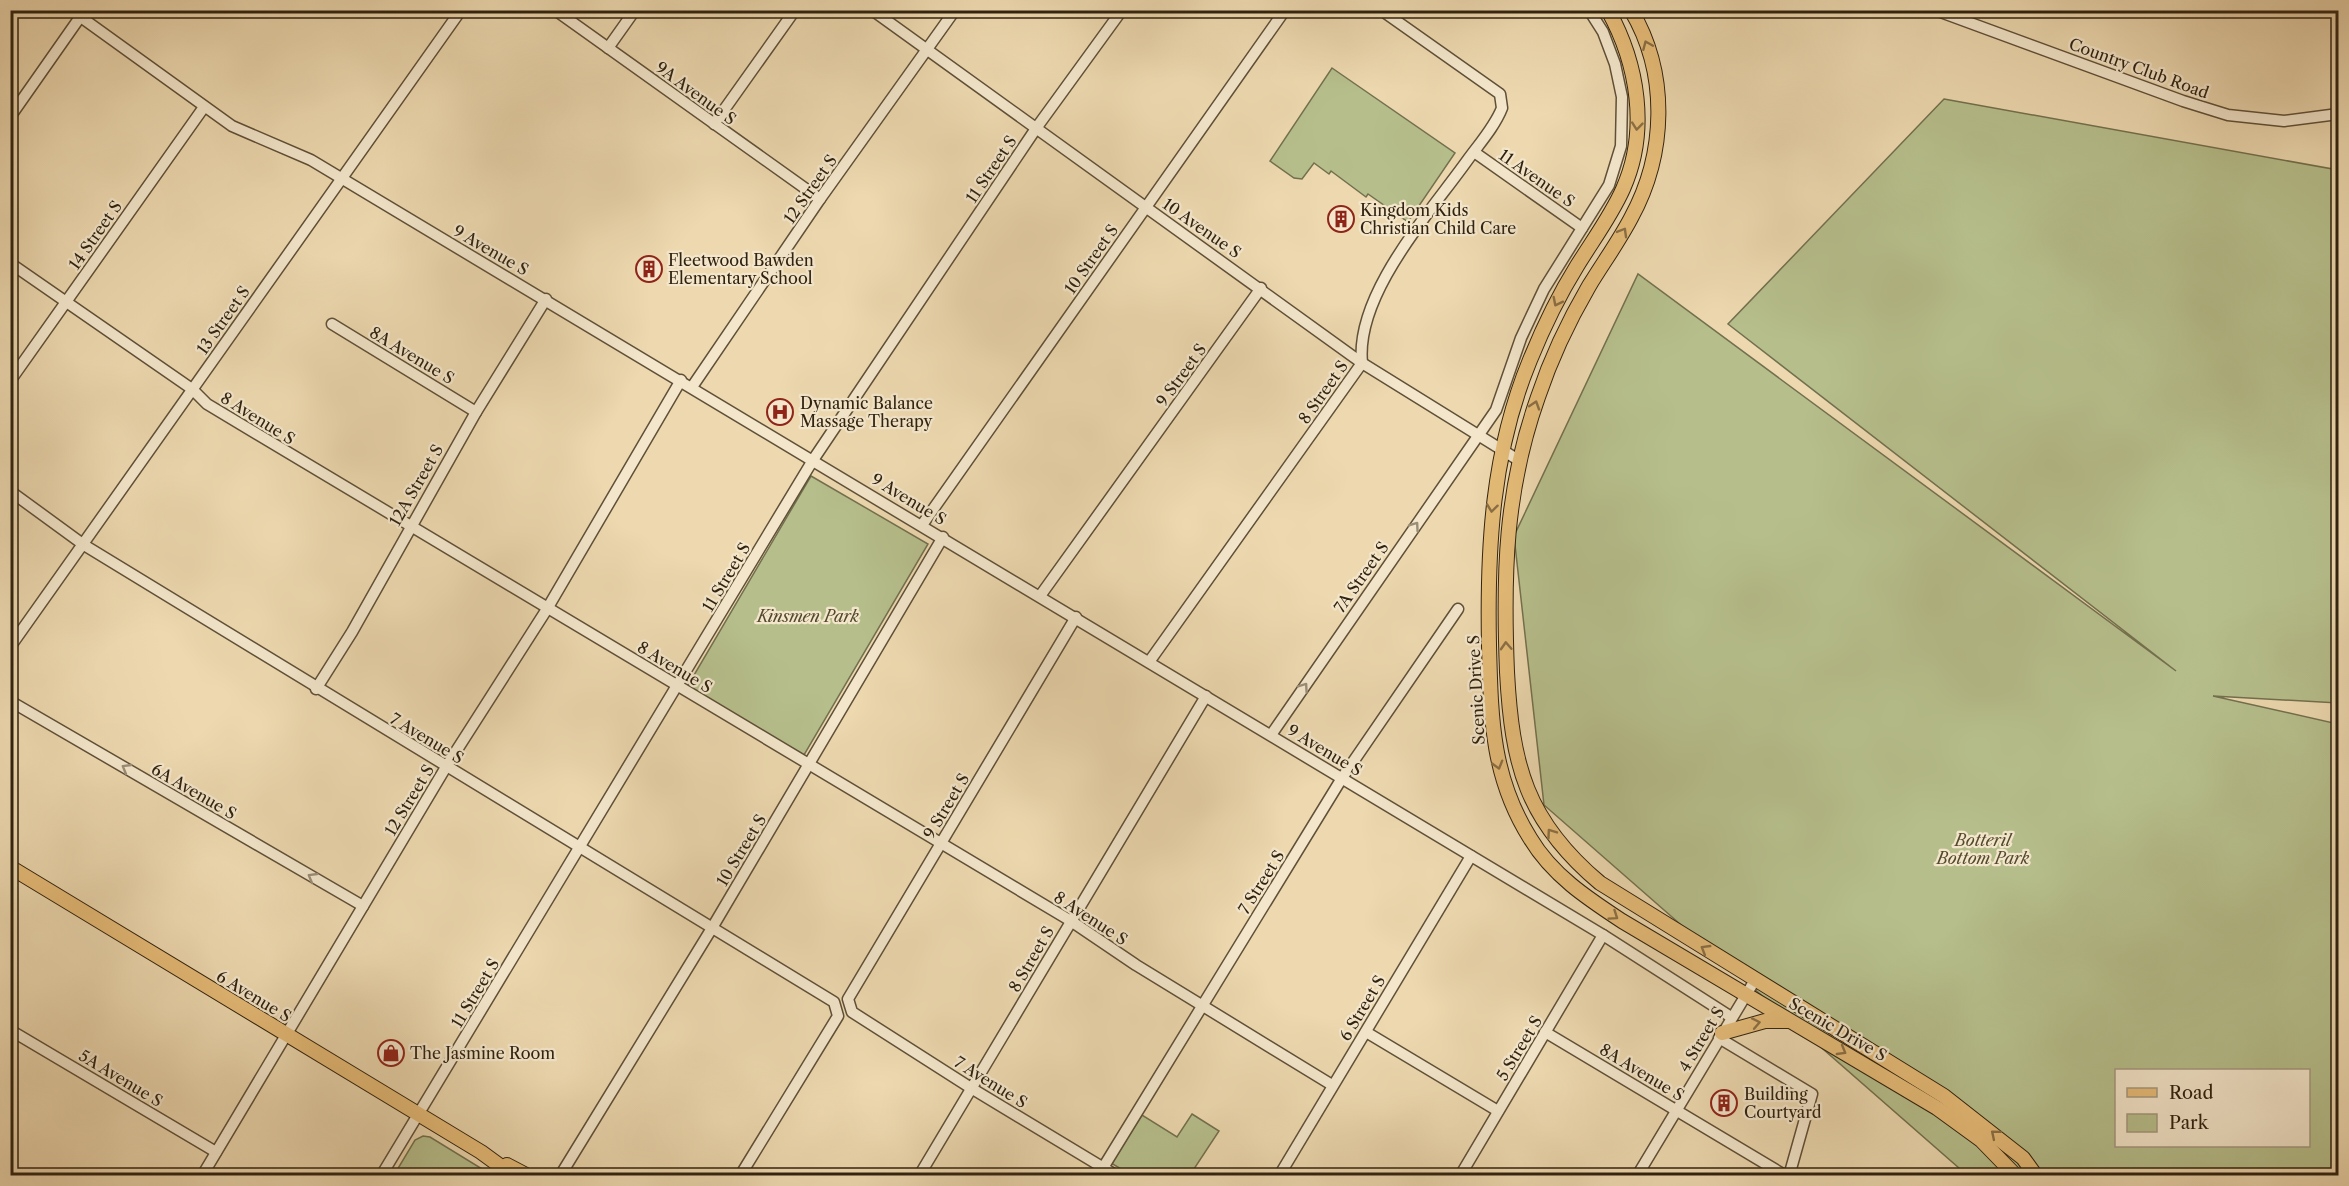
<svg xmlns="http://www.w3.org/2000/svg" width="2349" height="1186" font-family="'Libre Caslon Text',serif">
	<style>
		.green { fill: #b6bf8c; stroke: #73704e; stroke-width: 1.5; fill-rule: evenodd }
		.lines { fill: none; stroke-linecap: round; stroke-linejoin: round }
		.minor-casing { stroke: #5f5038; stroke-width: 13 }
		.major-casing { stroke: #302210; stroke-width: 16 }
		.minor { stroke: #f3e6cb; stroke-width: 10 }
		.major { stroke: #e6bc78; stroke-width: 14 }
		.oneway { stroke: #8b6f44 }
		.oneway2 { stroke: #9b8e77 }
		.labels { text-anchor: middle; stroke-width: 4.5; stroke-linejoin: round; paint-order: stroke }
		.street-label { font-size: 16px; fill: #302210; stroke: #f3e6cb }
		.poi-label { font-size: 16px; fill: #302210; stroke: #f3e6cb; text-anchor: start }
		.park-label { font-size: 16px; font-style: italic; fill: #52492f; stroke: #f3e6cb }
	</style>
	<rect width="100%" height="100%" fill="#edd8af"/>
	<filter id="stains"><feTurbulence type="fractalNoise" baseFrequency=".00333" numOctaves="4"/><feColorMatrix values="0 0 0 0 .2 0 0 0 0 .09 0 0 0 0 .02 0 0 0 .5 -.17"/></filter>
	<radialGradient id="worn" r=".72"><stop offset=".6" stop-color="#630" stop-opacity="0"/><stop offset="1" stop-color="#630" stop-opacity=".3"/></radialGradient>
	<g class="green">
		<path d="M1332,68l123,85 -47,69 -40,-28 -2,3 -35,-26 -2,3 -15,-11 -12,16 -8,-1 -24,-17z"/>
		<path d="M1944,99l394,71v533l-125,-7 125,28v451h-371l-423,-370 -30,-269 124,-262 538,397 -448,-347zM2116,1070h192v76h-192z"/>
		<path d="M811,476l117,68 -124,211 -117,-68z"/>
		<path d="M1192,1114l27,17 -29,44h-59l-20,-12 31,-48 35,22z"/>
		<path d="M423,1136l7,1 62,38h-98l21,-35z"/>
	</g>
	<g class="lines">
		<defs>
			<g id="minor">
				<path d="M71,10l161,116 79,34 1292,775 128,82"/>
				<path d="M555,10l265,189"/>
				<path d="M872,10l490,353 158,98"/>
				<path d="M1935,10l248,91 45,14 56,6 54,-7"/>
				<path d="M608,48l27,-38"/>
				<path d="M10,117l75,-107"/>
				<path d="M714,124l81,-114"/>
				<path d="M1474,152l108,76"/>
				<path d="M10,263l182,126 15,15 864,517 65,44 196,120"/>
				<path d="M332,324l144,88"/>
				<path d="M10,381l194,-274"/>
				<path d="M692,387l128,-188 135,-189"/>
				<path d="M10,491l74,54 750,457 4,14 -98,160"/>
				<path d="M922,525l363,-515"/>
				<path d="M1040,596l221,-308"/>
				<path d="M1076,617l-228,382 4,13 119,76 146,88"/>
				<path d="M10,647l451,-637"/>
				<path d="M1149,662l213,-299c-7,-69 68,-150 107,-205 11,-15 26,-32 33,-50l-2,-14 -119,-84"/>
				<path d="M316,689l36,-57 124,-220 70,-113"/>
				<path d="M10,701l353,205"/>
				<path d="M1271,735l225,-325 25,-72 23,-49 65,-104 12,-39 1,-49 -7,-33 -12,-32 -14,-22"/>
				<path d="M10,1030l206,122"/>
				<path d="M1366,1032l132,79"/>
				<path d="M1545,1032l241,144"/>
				<path d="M1719,1038l93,56 -23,82"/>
				<path d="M202,1176l244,-409 101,-158 134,-229"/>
				<path d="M381,1176l432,-716 224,-333 85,-117"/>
				<path d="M560,1176l152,-248 231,-391"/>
				<path d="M919,1176l287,-480"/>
				<path d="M1098,1176l244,-398 116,-169"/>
				<path d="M1279,1176l192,-320"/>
				<path d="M1460,1176l143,-241"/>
				<path d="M1637,1176l118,-196"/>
			</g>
			<g id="major">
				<path d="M1608,10c30,54 41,121 15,179 -12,27 -30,51 -46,77 -18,29 -34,62 -47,94 -38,92 -43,187 -41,285 2,71 2,131 41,193 22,37 57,60 92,83l315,187 44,32 35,36"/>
				<path d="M1631,10c38,64 35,144 0,208 -12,23 -28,45 -42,68 -21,36 -38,72 -51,111 -33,93 -35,177 -31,275 5,93 19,149 93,211l344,213 79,62 13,18"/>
				<path d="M10,867l471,285 33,24"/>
				<path d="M1722,1033l43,-12h24"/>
				<path d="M507,1165l21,11"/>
			</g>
		</defs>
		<use href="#minor" class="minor-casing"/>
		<use href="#major" class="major-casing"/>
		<use href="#minor" class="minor"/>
		<use href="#major" class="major"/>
	</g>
	<defs><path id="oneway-chevron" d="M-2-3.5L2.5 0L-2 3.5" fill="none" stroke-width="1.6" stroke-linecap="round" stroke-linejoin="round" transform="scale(1.5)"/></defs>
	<g class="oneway">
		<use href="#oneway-chevron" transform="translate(1647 45) rotate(-113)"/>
		<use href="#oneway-chevron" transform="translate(1637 126) rotate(96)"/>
		<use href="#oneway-chevron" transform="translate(1623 232) rotate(-60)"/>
		<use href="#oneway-chevron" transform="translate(1557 302) rotate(117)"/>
		<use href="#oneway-chevron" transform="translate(1535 405) rotate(-72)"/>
		<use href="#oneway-chevron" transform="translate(1492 508) rotate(97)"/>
		<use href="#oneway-chevron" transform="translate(1506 646) rotate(-93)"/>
		<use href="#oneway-chevron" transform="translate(1498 765) rotate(74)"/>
		<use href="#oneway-chevron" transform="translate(1551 833) rotate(-125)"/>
		<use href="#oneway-chevron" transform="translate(1614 916) rotate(34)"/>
		<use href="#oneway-chevron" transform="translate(1705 949) rotate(-149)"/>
		<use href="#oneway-chevron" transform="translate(1756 1023) rotate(-11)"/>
		<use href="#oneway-chevron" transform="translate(1842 1051) rotate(30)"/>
		<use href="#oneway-chevron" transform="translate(1995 1134) rotate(-140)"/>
	</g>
	<g class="oneway2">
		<use href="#oneway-chevron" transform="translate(1415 526) rotate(-55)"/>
		<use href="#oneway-chevron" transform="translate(1304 687) rotate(-55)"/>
		<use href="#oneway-chevron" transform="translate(126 768) rotate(-150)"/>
		<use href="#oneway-chevron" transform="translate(312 877) rotate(-150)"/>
	</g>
	<defs>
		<symbol id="building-ring" viewBox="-11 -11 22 22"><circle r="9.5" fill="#f3e6cb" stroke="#8f2418" stroke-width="1.5"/><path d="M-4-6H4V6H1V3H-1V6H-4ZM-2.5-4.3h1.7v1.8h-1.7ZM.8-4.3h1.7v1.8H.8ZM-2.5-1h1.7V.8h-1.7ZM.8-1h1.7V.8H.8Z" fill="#8f2418"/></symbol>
		<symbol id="hospital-ring" viewBox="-11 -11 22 22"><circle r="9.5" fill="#f3e6cb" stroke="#8f2418" stroke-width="1.5"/><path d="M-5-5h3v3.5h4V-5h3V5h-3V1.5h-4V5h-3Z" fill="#8f2418"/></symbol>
		<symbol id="shop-ring" viewBox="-11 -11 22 22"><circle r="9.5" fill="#f3e6cb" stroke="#8f2418" stroke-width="1.5"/><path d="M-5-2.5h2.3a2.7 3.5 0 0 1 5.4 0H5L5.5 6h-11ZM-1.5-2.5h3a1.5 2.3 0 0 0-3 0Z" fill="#8f2418"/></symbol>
	</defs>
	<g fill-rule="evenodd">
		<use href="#building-ring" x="1326" y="204" width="30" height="30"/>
		<use href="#building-ring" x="634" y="254" width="30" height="30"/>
		<use href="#hospital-ring" x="765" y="397" width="30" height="30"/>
		<use href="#shop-ring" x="376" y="1038" width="30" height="30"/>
		<use href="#building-ring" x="1709" y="1088" width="30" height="30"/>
	</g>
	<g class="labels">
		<g class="street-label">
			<text transform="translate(2139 68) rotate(20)" y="6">Country Club Road</text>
			<text transform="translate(696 93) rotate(36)" y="6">9A Avenue S</text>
			<text transform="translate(991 169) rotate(-56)" y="6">11 Street S</text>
			<text transform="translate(1537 178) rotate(35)" y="6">11 Avenue S</text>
			<text transform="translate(810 189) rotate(-55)" y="6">12 Street S</text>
			<text transform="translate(1202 228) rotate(35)" y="6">10 Avenue S</text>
			<text transform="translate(95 235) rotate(-55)" y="6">14 Street S</text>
			<text transform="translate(491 250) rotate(30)" y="6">9 Avenue S</text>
			<text transform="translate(1091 259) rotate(-55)" y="6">10 Street S</text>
			<text transform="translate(223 320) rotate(-55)" y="6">13 Street S</text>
			<text transform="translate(412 355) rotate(31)" y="6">8A Avenue S</text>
			<text transform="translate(1181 375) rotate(-54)" y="6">9 Street S</text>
			<text transform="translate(1323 392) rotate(-55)" y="6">8 Street S</text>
			<text transform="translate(258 418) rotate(32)" y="6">8 Avenue S</text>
			<text transform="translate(416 485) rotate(-60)" y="6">12A Street S</text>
			<text transform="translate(909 499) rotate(31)" y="6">9 Avenue S</text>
			<text transform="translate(726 577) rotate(-59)" y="6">11 Street S</text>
			<text transform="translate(1361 577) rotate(-55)" y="6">7A Street S</text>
			<text transform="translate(675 667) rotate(31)" y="6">8 Avenue S</text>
			<text transform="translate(1476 690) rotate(-93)" y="6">Scenic Drive S</text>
			<text transform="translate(427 738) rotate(31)" y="6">7 Avenue S</text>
			<text transform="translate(1325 750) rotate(31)" y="6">9 Avenue S</text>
			<text transform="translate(194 791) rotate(30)" y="6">6A Avenue S</text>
			<text transform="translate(409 800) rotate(-59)" y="6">12 Street S</text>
			<text transform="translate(946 806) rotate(-59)" y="6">9 Street S</text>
			<text transform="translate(741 850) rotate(-59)" y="6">10 Street S</text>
			<text transform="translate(1261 882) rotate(-58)" y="6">7 Street S</text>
			<text transform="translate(1091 918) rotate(33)" y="6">8 Avenue S</text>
			<text transform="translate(1031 959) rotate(-60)" y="6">8 Street S</text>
			<text transform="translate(475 993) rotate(-59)" y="6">11 Street S</text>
			<text transform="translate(254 996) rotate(31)" y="6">6 Avenue S</text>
			<text transform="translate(1362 1008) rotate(-59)" y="6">6 Street S</text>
			<text transform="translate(1838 1029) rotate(30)" y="6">Scenic Drive S</text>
			<text transform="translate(1701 1039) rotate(-59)" y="6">4 Street S</text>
			<text transform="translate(1519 1048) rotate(-59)" y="6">5 Street S</text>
			<text transform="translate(1642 1072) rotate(31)" y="6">8A Avenue S</text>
			<text transform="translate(121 1078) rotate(31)" y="6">5A Avenue S</text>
			<text transform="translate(991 1082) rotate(32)" y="6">7 Avenue S</text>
		</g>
		<g class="poi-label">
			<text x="1360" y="216">Kingdom Kids<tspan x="1360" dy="18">Christian Child Care</tspan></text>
			<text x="668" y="266">Fleetwood Bawden<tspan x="668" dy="18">Elementary School</tspan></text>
			<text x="800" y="409">Dynamic Balance<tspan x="800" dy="18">Massage Therapy</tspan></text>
			<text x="410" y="1059">The Jasmine Room</text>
			<text x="1744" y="1100">Building<tspan x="1744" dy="18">Courtyard</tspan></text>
		</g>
		<g class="park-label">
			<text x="808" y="622">Kinsmen Park</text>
			<text x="1983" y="846">Botteril<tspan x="1983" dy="18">Bottom Park</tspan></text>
		</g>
	</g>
	<rect width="2349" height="1186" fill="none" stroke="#edd8af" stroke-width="36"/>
	<rect x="12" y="12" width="2325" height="1162" fill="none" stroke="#302210" stroke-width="3"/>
	<rect x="18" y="18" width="2313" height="1150" fill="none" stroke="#302210" stroke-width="1.5"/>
	<rect x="2115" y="1069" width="195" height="78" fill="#f3e6cb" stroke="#a59880" stroke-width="1.5"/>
	<rect x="2127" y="1088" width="30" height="9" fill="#e6bc78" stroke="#a59880" stroke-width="1.5"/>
	<text x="2169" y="1099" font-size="18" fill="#302210">Road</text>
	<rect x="2127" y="1114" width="30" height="18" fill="#b6bf8c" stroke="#a59880" stroke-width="1.5"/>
	<text x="2169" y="1129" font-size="18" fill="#302210">Park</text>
	<rect width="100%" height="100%" filter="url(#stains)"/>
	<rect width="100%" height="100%" fill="url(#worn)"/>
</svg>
